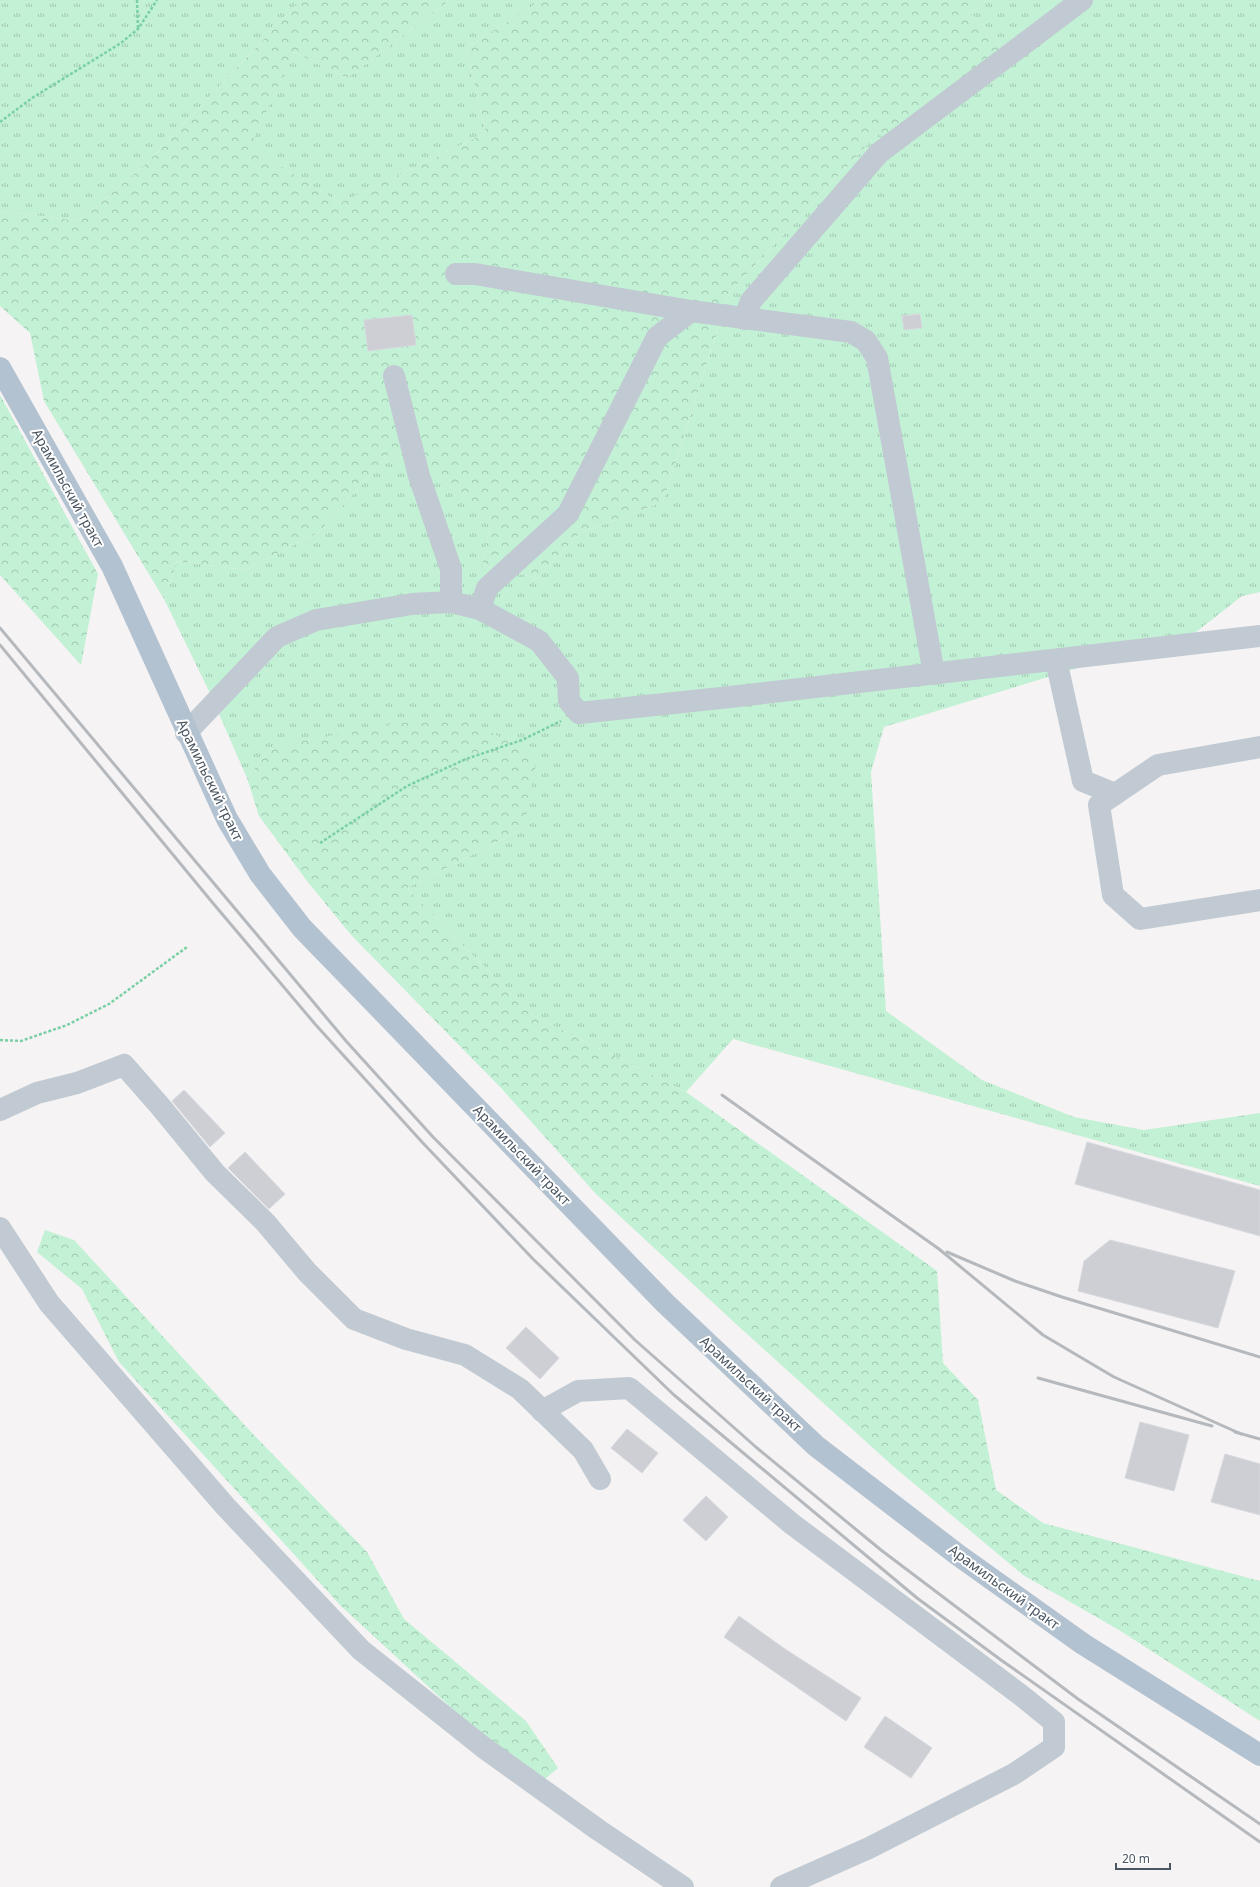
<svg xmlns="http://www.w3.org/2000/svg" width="1260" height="1887" font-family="'Noto Sans',sans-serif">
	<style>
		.grass { fill: url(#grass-tufts) }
		.forest { fill: url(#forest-crowns) }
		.building { fill: #cdcfd5; stroke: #d7d9de }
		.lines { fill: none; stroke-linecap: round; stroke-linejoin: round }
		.path { stroke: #7ad0a6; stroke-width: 2.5; stroke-dasharray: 3 2; stroke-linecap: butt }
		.minor { stroke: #c1cad2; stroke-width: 22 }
		.major { stroke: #b3c2d1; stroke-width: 22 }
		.rail { stroke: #b5b8bd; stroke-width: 3 }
		.labels { text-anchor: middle; stroke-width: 4; stroke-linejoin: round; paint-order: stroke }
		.street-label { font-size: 14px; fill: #4a5661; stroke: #fff }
	</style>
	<defs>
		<pattern id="grass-tufts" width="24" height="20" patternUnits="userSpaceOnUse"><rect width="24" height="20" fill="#c3f1d5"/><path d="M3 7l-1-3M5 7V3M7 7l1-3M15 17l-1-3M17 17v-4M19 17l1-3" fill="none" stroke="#a0c6b0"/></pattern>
		<pattern id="forest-crowns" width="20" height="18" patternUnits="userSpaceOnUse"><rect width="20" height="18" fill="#c3f1d5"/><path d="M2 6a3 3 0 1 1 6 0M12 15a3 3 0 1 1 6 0" fill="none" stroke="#a0c6b0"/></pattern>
	</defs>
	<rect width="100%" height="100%" fill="#f5f3f3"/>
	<g class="grass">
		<path d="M0,0h301l-155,164 -67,57 -79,-10z"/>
		<path d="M450,0h92l-76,48 20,85 -146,70 -91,-56 45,-95 53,26z"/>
		<path d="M986,0h274v592l-18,4 -46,36 -312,95 -13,45 15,239 96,69 92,37 70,13 116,-17v73l-527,-147 -47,53 -156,-78 -123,-126 117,-60 -252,-81 -25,31 -39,-89 -44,-90 13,-38 69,9 73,-38 71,-79 74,41 26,31 -8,41 56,12 42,-45 83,-31 66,-209 148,-159 140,-74 -46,-47z"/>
	</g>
	<g class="forest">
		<path d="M301,0h149l-103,78 -53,-26 -44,95 90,56 146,-70 -20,-85 76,-48h444l-15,13 46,47 -117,84 -23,-10 -148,159 -66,209 -83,31 -42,45 -56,-12 8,-41 -27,-31 -73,-41 -71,79 -73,38 -69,-9 -13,38 -120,-198 -14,-68 -30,-27v-95l79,10 67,-57z"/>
		<path d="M0,395l98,179 -17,91 -81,-90z"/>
		<path d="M473,722l64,36 -13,70 -117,60 123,126 156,78 251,179 6,92 35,37 18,90 47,33 217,58v140l-141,-91 -96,-55 -129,-108 -158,-143 -140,-130 -94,-105 -150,-153 -45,-55 -48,-65 -12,-38 25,-31 124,-24z"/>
		<path d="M45,1230l29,10 177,192 116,120 37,67 122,102 32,47 -13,11 -61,-41 -143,-132 -222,-244 -37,-73 -45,-37z"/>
	</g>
	<g class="building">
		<path d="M920,314l2,14 -18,2 -2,-14z"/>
		<path d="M412,315l4,30 -48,6 -4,-31z"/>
		<path d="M184,1090l41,43 -15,14 -38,-46z"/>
		<path d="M1087,1142l173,48v46l-185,-52z"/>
		<path d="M245,1152l40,42 -16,15 -41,-41z"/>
		<path d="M1110,1240l125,31 -17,57 -140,-37 6,-30z"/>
		<path d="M526,1327l33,31 -19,21 -34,-31z"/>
		<path d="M1140,1422l49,13 -15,56 -49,-13z"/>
		<path d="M627,1429l31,24 -16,20 -31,-25z"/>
		<path d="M1225,1454l35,10v51l-49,-13z"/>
		<path d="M706,1496l22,21 -22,24 -23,-21z"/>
		<path d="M739,1616l46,33 76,49 -15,23 -122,-84z"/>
		<path d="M885,1716l47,32 -21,30 -47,-31z"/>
	</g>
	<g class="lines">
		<g class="path">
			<path d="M137,0l1,28"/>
			<path d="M0,122l32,-24 89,-55 17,-14 19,-29"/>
			<path d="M320,843l87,-57 59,-27 56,-19 39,-19"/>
			<path d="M0,1040l21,1 46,-16 42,-21 78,-57"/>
		</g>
		<g class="minor">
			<path d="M456,274h19l216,37 160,21 15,9 11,17 57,316"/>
			<path d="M744,319l7,-18 128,-148 203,-153"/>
			<path d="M394,376l25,100 32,93v33"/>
			<path d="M480,609l7,-21 81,-74 89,-177 34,-26"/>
			<path d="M1056,660l27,121 32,13"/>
			<path d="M186,733l91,-96 39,-17 96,-16 39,-2 29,7 59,32 29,37 1,23 10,12 142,-15 539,-62"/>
			<path d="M1260,747l-102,18 -59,40 14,90 27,24 120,-19"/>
			<path d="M0,1110l37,-17 40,-10 47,-18 36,41 55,67 50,49 42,50 47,47 52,20 59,16 55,34 63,61 17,29"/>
			<path d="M0,1228l49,75 177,204 135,143 122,97 114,82 86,58"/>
			<path d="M542,1411l36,-20 51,-3 163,136 230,172 32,26v25l-40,27 -145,74 -88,39"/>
		</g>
		<path class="major" d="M0,368l112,198 115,253 33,55 42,54 363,375 151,143 142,109 125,89 177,111"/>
		<g class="rail">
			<path d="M0,628l346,413 87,96 202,203 122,108 124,102 197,149 182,125"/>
			<path d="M0,645l212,257 103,122 107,118 111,117 141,136 243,203 84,62 259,182"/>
			<path d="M722,1095l217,154 104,86 71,42 127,57"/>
			<path d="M947,1252l68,29 47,16 198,60"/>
			<path d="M1038,1378l174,48"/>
			<path d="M1235,1432l25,7"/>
		</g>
	</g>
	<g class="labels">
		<g class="street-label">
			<text transform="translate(68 488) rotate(61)" y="5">Арамильский тракт</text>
			<text transform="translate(210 780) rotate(64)" y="5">Арамильский тракт</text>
			<text transform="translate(522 1155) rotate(46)" y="5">Арамильский тракт</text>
			<text transform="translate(751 1384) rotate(43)" y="5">Арамильский тракт</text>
			<text transform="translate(1004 1587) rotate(36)" y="5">Арамильский тракт</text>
		</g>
	</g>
	<path d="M1116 1863v6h54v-6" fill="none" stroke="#4a5661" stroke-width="2"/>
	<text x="1122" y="1863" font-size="12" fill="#4a5661" stroke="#ffffff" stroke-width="3" paint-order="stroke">20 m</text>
</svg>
